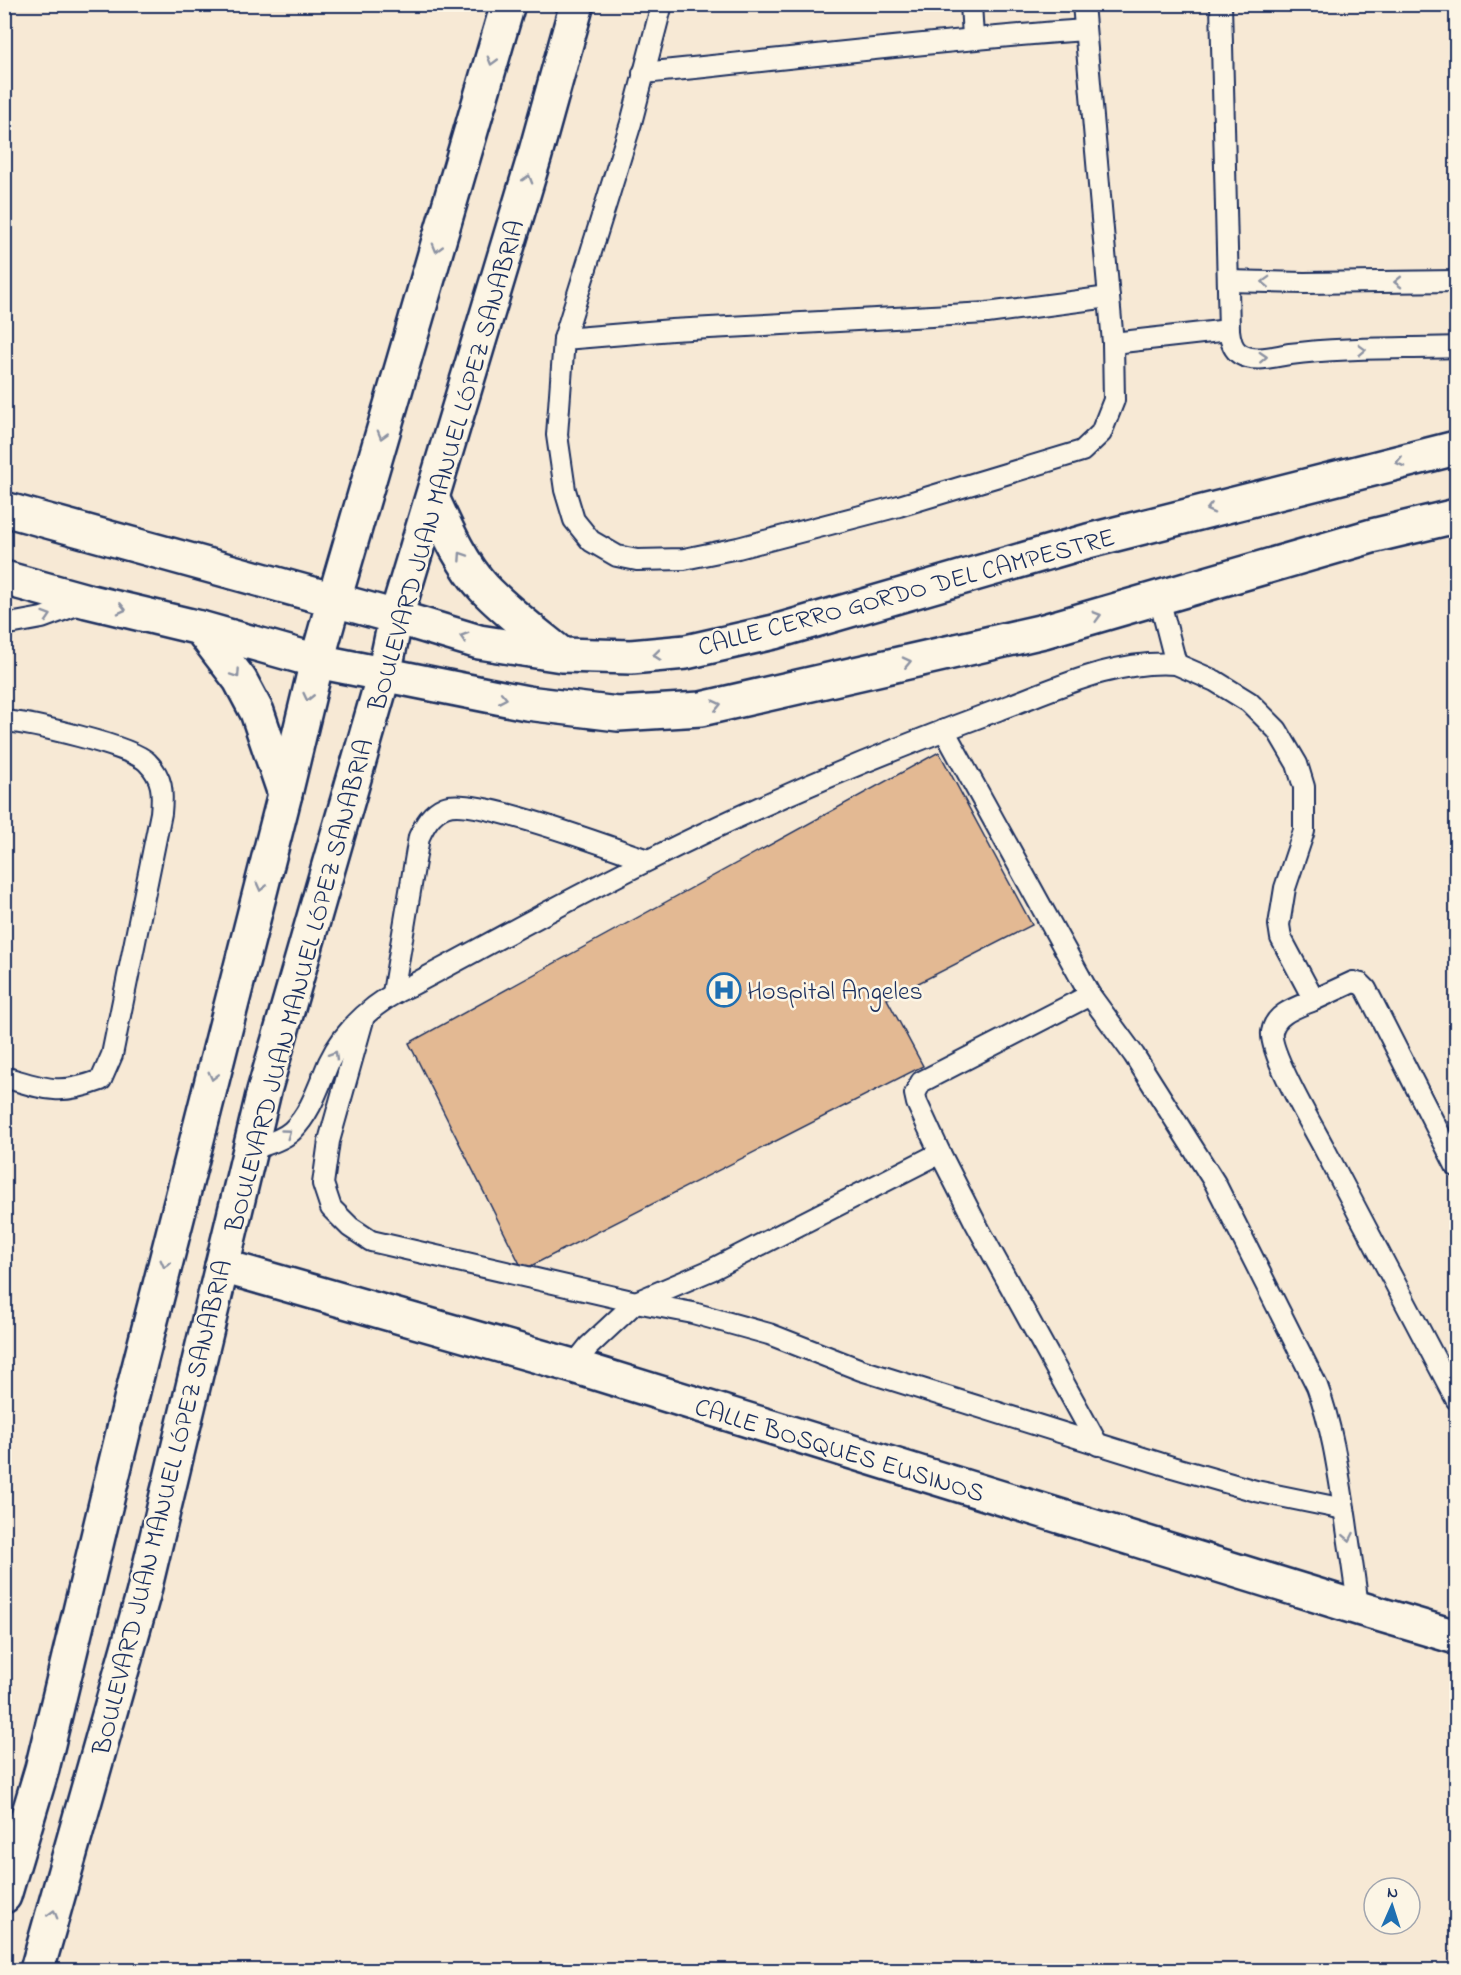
<svg xmlns="http://www.w3.org/2000/svg" width="1461" height="1975" font-family="'Indie Flower',sans-serif">
	<style>
		.building { fill: #e3b993; stroke: #1b2f5e; stroke-width: 1.5 }
		.lines { fill: none; stroke-linecap: round; stroke-linejoin: round }
		.lane-casing { stroke: #1b2f5e; stroke-width: 24 }
		.street-casing { stroke: #1b2f5e; stroke-width: 38 }
		.secondary-casing { stroke: #1b2f5e; stroke-width: 38 }
		.lane { stroke: #fcf5e5; stroke-width: 20 }
		.street { stroke: #fcf5e5; stroke-width: 33 }
		.secondary { stroke: #fcf5e5; stroke-width: 33 }
		.oneway { stroke: #8c92a2 }
		.labels { text-anchor: middle; stroke-width: 5; stroke-linejoin: round; paint-order: stroke }
		.street-label { font-size: 26px; fill: #1b2f5e; stroke: #fcf5e5 }
		.poi-label { font-size: 26px; fill: #1b2f5e; stroke: #fcf5e5; text-anchor: start }
	</style>
	<rect width="100%" height="100%" fill="#f7e9d5"/>
	<filter id="ink" filterUnits="userSpaceOnUse"><feTurbulence type="fractalNoise" baseFrequency=".0167" numOctaves="2"/><feDisplacementMap in="SourceGraphic" scale="12" xChannelSelector="R" yChannelSelector="G"/><feConvolveMatrix kernelMatrix="1 2 1 2 8 2 1 2 1" color-interpolation-filters="sRGB"/></filter>
	<g filter="url(#ink)">
		<path class="building" d="M939,752l93,173 -145,74 36,67 -400,204 -114,-227z"/>
		<g class="lines">
			<defs>
				<g id="lane">
					<path d="M662,4l-31,119 -67,216 -7,96 8,55 9,30 17,21 26,15 20,4 47,-1 54,-11 161,-42 183,-55 19,-18 13,-33 -1,-57 -30,-339"/>
					<path d="M971,4l2,33"/>
					<path d="M1221,4l8,326c1,9 3,19 11,24 15,9 35,2 50,0 53,-7 113,-5 166,-7"/>
					<path d="M643,73c147,-14 294,-33 442,-43"/>
					<path d="M1228,281l76,2 152,-2"/>
					<path d="M564,339l108,-9 315,-17 122,-16"/>
					<path d="M1113,343l116,-13"/>
					<path d="M4,625l38,-7 43,-16"/>
					<path d="M1176,664l39,17 34,21 28,28 20,34 7,23v44l-19,57 -6,37 2,13 33,62c-16,7 -39,13 -42,32 -3,21 40,93 52,116 44,84 88,167 132,251"/>
					<path d="M4,721c26,2 127,25 143,41 16,16 16,30 14,51l-49,242 -11,25c-43,16 -55,9 -97,-3"/>
					<path d="M944,730l146,265"/>
					<path d="M393,993l26,-156c6,-13 12,-24 26,-30 28,-12 169,42 203,53"/>
					<path d="M1314,1000l39,-18 8,2 5,5 90,177"/>
					<path d="M363,1020l-34,121 -6,43 8,24 19,19 21,14 265,61"/>
					<path d="M250,1150c14,-5 31,-9 42,-19 19,-18 27,-46 37,-69 16,-34 49,-63 83,-77 79,-42 157,-86 237,-125 113,-57 230,-106 349,-150 57,-21 117,-51 178,-46l-17,-66"/>
					<path d="M940,1153l-229,117 -75,32 57,11 76,21 92,36 311,97 84,24 88,18"/>
					<path d="M573,1366l16,-20 47,-44"/>
					<path d="M1098,1445l-123,-223 -35,-69 -23,-50 -2,-9 6,-12 169,-87 44,60 81,128 102,203c16,43 22,90 29,135 4,30 9,58 12,87"/>
				</g>
				<g id="street">
					<path d="M334,600l174,-596"/>
					<path d="M396,617l139,-462 42,-151"/>
					<path d="M222,1266l351,100 785,242 98,29"/>
				</g>
				<g id="secondary">
					<path d="M433,500c14,30 28,63 51,88 23,24 51,45 77,66"/>
					<path d="M4,509l392,108 83,25 83,13 69,2 55,-5 88,-20 314,-91 368,-93"/>
					<path d="M4,578l83,23 113,27 117,33 210,42 91,11 83,-5 343,-78 328,-95 84,-20"/>
					<path d="M200,628l40,52 17,32 28,82"/>
					<path d="M4,1896l38,-127 93,-386 150,-589 32,-133 17,-61"/>
					<path d="M37,1970l106,-375 121,-504 120,-417 12,-57"/>
				</g>
			</defs>
			<use href="#lane" class="lane-casing"/>
			<use href="#street" class="street-casing"/>
			<use href="#secondary" class="secondary-casing"/>
			<use href="#lane" class="lane"/>
			<use href="#street" class="street"/>
			<use href="#secondary" class="secondary"/>
		</g>
		<defs><path id="oneway-chevron" d="M-2-3.5L2.5 0L-2 3.5" fill="none" stroke-width="1.6" stroke-linecap="round" stroke-linejoin="round" transform="scale(1.5)"/></defs>
		<g class="oneway">
			<use href="#oneway-chevron" transform="translate(492 61) rotate(106)"/>
			<use href="#oneway-chevron" transform="translate(528 179) rotate(-73)"/>
			<use href="#oneway-chevron" transform="translate(437 248) rotate(106)"/>
			<use href="#oneway-chevron" transform="translate(1266 282) rotate(-178)"/>
			<use href="#oneway-chevron" transform="translate(1398 282) rotate(179)"/>
			<use href="#oneway-chevron" transform="translate(1362 350) rotate(-2)"/>
			<use href="#oneway-chevron" transform="translate(1263 357) rotate(-3)"/>
			<use href="#oneway-chevron" transform="translate(382 435) rotate(106)"/>
			<use href="#oneway-chevron" transform="translate(1400 462) rotate(167)"/>
			<use href="#oneway-chevron" transform="translate(1210 509) rotate(166)"/>
			<use href="#oneway-chevron" transform="translate(462 556) rotate(-124)"/>
			<use href="#oneway-chevron" transform="translate(122 609) rotate(13)"/>
			<use href="#oneway-chevron" transform="translate(47 616) rotate(-18)"/>
			<use href="#oneway-chevron" transform="translate(1097 616) rotate(-16)"/>
			<use href="#oneway-chevron" transform="translate(464 637) rotate(-163)"/>
			<use href="#oneway-chevron" transform="translate(657 655) rotate(174)"/>
			<use href="#oneway-chevron" transform="translate(907 662) rotate(-13)"/>
			<use href="#oneway-chevron" transform="translate(236 674) rotate(56)"/>
			<use href="#oneway-chevron" transform="translate(308 697) rotate(103)"/>
			<use href="#oneway-chevron" transform="translate(503 698) rotate(11)"/>
			<use href="#oneway-chevron" transform="translate(717 705) rotate(-13)"/>
			<use href="#oneway-chevron" transform="translate(261 887) rotate(104)"/>
			<use href="#oneway-chevron" transform="translate(334 1055) rotate(-59)"/>
			<use href="#oneway-chevron" transform="translate(213 1076) rotate(104)"/>
			<use href="#oneway-chevron" transform="translate(287 1133) rotate(-36)"/>
			<use href="#oneway-chevron" transform="translate(165 1264) rotate(104)"/>
			<use href="#oneway-chevron" transform="translate(1349 1537) rotate(79)"/>
			<use href="#oneway-chevron" transform="translate(53 1914) rotate(-74)"/>
		</g>
	</g>
	<defs>
		<symbol id="hospital-ring" viewBox="-11 -11 22 22"><circle r="9.5" fill="#fcf5e5" stroke="#1f6fb2" stroke-width="1.5"/><path d="M-5-5h3v3.5h4V-5h3V5h-3V1.5h-4V5h-3Z" fill="#1f6fb2"/></symbol>
	</defs>
	<g fill-rule="evenodd">
		<use href="#hospital-ring" x="705" y="971" width="38" height="38"/>
	</g>
	<g class="labels">
		<g class="street-label">
			<text transform="translate(445 465) rotate(-74)" y="9">BOULEVARD JUAN MANUEL LÓPEZ SANABRIA</text>
			<text transform="translate(906 591) rotate(-15)" y="9">CALLE CERRO GORDO DEL CAMPESTRE</text>
			<text transform="translate(298 985) rotate(-75)" y="9">BOULEVARD JUAN MANUEL LÓPEZ SANABRIA</text>
			<text transform="translate(840 1449) rotate(17)" y="9">CALLE BOSQUES EUSINOS</text>
			<text transform="translate(161 1507) rotate(-76)" y="9">BOULEVARD JUAN MANUEL LÓPEZ SANABRIA</text>
		</g>
		<g class="poi-label">
			<text x="747" y="999">Hospital Angeles</text>
		</g>
	</g>
	<rect width="1461" height="1975" fill="none" stroke="#fcf5e5" stroke-width="24"/>
	<rect x="12" y="12" width="1437" height="1951" fill="none" stroke="#1b2f5e" stroke-width="2" filter="url(#ink)"/>
	<g transform="translate(1392 1906) rotate(3)"><circle r="28" fill="#fcf5e5" stroke="#a2a6af" stroke-width="1.5"/>
	<path d="M0-4.5L10 22L0 15L-10 22Z" fill="#1f6fb2"/>
	<text y="-9" font-size="16" font-weight="bold" text-anchor="middle" fill="#1b2f5e">N</text>
	</g>
</svg>
